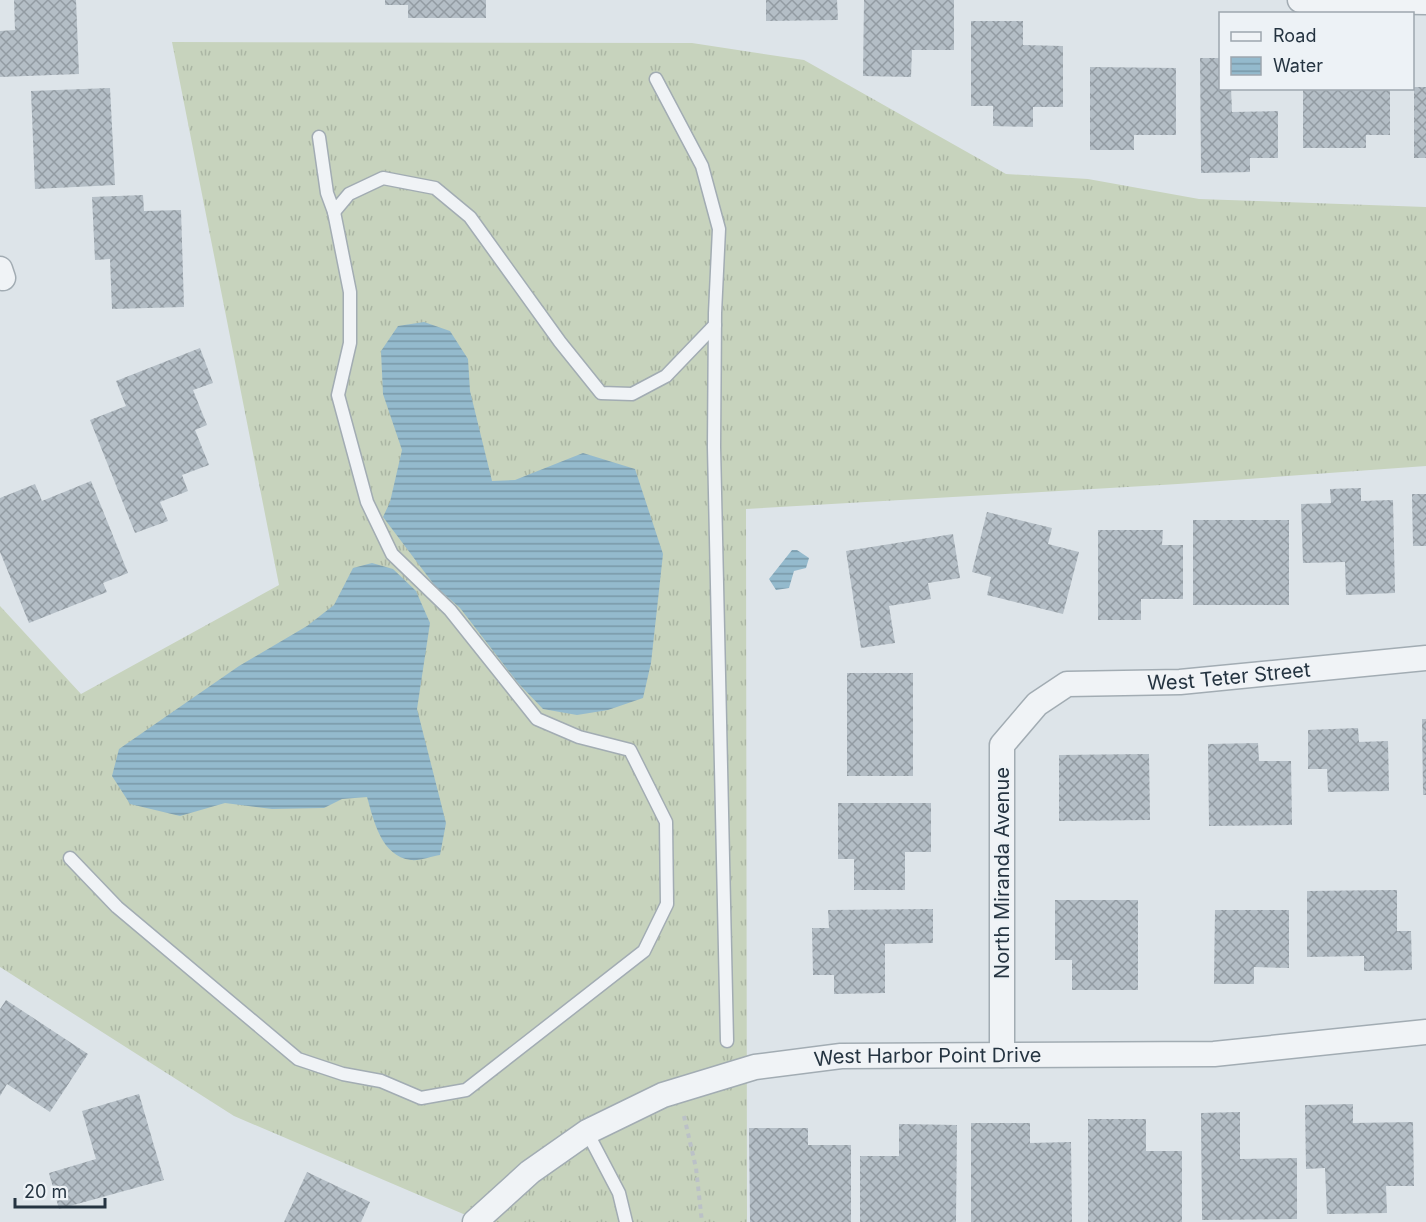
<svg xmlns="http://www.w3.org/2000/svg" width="1426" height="1222" font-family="Inter,sans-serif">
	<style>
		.grass { fill: url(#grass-tufts) }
		.water { fill: url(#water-rules) }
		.building { fill: url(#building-cross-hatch) }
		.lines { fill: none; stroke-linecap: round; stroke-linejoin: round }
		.lane-casing { stroke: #a2acb3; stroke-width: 15 }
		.street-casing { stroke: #a2acb3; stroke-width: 27 }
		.path { stroke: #bbc1c7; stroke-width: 4; stroke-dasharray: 4.5 4.5; stroke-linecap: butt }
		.lane { stroke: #f0f3f6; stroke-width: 12 }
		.street { stroke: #f0f3f6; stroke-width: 24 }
		.labels { text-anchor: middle; stroke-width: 4.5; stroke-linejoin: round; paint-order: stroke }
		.street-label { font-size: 20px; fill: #253441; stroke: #edf2f6 }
	</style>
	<defs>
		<pattern id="grass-tufts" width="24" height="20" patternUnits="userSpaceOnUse" patternTransform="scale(1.5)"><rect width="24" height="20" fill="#c7d3bd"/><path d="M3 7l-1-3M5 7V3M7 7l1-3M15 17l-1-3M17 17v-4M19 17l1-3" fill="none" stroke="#abb6a4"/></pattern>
		<pattern id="water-rules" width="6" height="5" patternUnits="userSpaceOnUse" patternTransform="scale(1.5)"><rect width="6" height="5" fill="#94bacd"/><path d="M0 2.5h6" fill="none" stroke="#7998a8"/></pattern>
		<pattern id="building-cross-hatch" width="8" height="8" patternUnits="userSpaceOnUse" patternTransform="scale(1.5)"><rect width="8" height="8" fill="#b4bec6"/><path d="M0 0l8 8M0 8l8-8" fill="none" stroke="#929ba2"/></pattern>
	</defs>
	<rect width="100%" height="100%" fill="#dde4e9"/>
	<path class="grass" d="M172,42l520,1 112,17 202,114 82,5 111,20 227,8v259l-248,18 -432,25 1,713h-265l-248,-106 -234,-149v-361l81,88 198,-109z"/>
	<g class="water">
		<path d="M424,322l26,9 18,28 2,32 22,90 23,-1 68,-27 52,16 28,85 -12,109 -8,35 -35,12 -31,5 -34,-6 -25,-26 -58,-75 -25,-22 -52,-69 7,-15 12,-52 -19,-56 -2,-43 17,-25z"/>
		<path d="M792,550h5l12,8 -3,10 -12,3 -5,17 -13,2 -7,-11z"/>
		<path d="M372,563l21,6 23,22 14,32 -13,86 29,114 -6,32c-8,1 -20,6 -29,5 -30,-4 -37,-39 -44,-63l-25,2 -18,9 -52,1 -47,-6 -45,13 -50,-12 -18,-28 7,-27 120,-83 68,-40 27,-21 19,-37z"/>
	</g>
	<g class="building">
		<path d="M14,0h62l3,74 -79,3v-46l15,-1z"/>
		<path d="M385,0h101v18h-78v-13h-23z"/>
		<path d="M766,0h71l1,20 -72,1z"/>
		<path d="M864,0h90v50h-42l-1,27 -48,-1z"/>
		<path d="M971,21h52v24l40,1v61h-30v20l-40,-1v-20h-22z"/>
		<path d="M1200,58h20v30h11l1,24 46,-1v47h-28v14l-49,1z"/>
		<path d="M1090,67l86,1v67h-42v15h-44z"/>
		<rect x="1414" y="87" width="12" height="71"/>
		<path d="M110,88l5,97 -80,4 -4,-98z"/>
		<path d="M1303,88h87v47h-24v13h-63z"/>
		<path d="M143,195l1,16 37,-1 3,97 -72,2 -2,-50 -15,1 -3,-63z"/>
		<path d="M200,348l13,35 -20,7 14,35 -12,5 14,35 -27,10 6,16 -28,11 8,19 -33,12 -45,-113 36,-14 -10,-25z"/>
		<path d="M91,481l37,92 -25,10 4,9 -78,31 -29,-71v-54l35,-14 7,17z"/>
		<path d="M1361,488v13l32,-1 2,93 -49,2 -1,-33 -42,1 -2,-59 30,-1 -1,-14z"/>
		<path d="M1412,494h14v52h-13z"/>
		<path d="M987,512l65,16 -4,16 31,8 -16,62 -76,-19 4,-18 -19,-5z"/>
		<rect x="1193" y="520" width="96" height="85"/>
		<path d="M1098,530h65l-1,15h21v54h-42v21h-43z"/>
		<path d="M953,534l7,44 -32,5 3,16 -42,7 6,37 -34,5 -15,-97z"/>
		<rect x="847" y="673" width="66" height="103"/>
		<path d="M1422,719h4v76h-3z"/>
		<path d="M1358,728l1,14 29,-1 1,50 -61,1 -1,-23h-19v-39z"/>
		<path d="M1258,743l1,18h32l1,64 -83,1 -1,-82z"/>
		<path d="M1149,754l1,66 -91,1v-66z"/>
		<path d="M838,803h93v49h-26v38h-51v-31h-16z"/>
		<path d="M1397,890v41h14l1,39 -48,1v-15l-57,1v-66z"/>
		<path d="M1055,900h83v90h-66v-30h-17z"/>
		<path d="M933,909v34l-48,1v49l-51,1v-19h-21l-1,-47h17l-1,-18z"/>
		<path d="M1215,910h74v58l-35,-1v17h-40z"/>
		<path d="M6,1000l82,54 -38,58 -43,-28 -7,12v-87z"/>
		<path d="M139,1094l25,86 -105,29 -10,-36 47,-14 -14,-48z"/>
		<path d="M1353,1104v19l60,-1 1,64h-28l1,27 -60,1 -2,-46 -19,1 -1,-64z"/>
		<path d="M1240,1112v47l57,-1v61l-95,1 -1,-107z"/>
		<path d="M1088,1119h58v32h36v71h-94z"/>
		<path d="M971,1123h59v20l41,-1 1,80h-101z"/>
		<path d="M899,1124l58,1 -1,97h-96v-66h39z"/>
		<path d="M749,1128h59v17h43v77h-101z"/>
		<path d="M307,1172l63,30 -9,20h-77z"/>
	</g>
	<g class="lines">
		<defs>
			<g id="lane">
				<path d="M656,79l46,87 17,63 -4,84 -1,134 13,594"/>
				<path d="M319,137l8,56 7,19 15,-18 34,-16 52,10 35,29 90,125 41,51 31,1 34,-18 49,-51"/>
				<path d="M70,858l47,49 181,152 45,15 38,7 40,17 45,-8 178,-139 23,-47 -1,-82 -36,-72 -51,-13 -42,-18 -87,-109 -58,-56 -25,-52 -29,-107 12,-52v-51l-16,-80"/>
				<path d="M587,1132l32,61 7,29"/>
			</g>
			<g id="street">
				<path d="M1300,0l126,2"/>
				<path d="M0,269l3,9"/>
				<path id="s1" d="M1002,1055v-310l35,-41 30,-20 113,-2 246,-24"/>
				<path id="s2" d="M475,1222l55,-50 57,-40 76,-37 92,-28 86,-11 373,-2 212,-22"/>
			</g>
		</defs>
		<use href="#lane" class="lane-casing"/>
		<use href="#street" class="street-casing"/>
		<path class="path" d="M684,1116l12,52 6,54"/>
		<use href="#lane" class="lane"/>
		<use href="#street" class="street"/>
	</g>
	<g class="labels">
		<g class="street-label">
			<text dy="7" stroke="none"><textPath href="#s1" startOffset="562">West Teter Street</textPath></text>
			<text transform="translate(1002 873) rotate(-90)" y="7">North Miranda Avenue</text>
			<text dy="7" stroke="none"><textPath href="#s2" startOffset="498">West Harbor Point Drive</textPath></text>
		</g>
	</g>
	<rect x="1219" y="12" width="195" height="78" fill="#edf2f6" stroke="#9da6ae" stroke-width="1.5"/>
	<rect x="1231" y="32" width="30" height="9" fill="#f0f3f6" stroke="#9da6ae" stroke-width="1.5"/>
	<text x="1273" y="42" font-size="18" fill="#253441">Road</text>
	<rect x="1231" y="57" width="30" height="18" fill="url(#water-rules)" stroke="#9da6ae" stroke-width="1.5"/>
	<text x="1273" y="72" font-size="18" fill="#253441">Water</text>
	<path d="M15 1198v9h90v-9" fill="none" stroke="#253441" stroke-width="3"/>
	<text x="24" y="1198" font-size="18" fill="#253441" stroke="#edf2f6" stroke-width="4.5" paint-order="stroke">20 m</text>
</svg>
